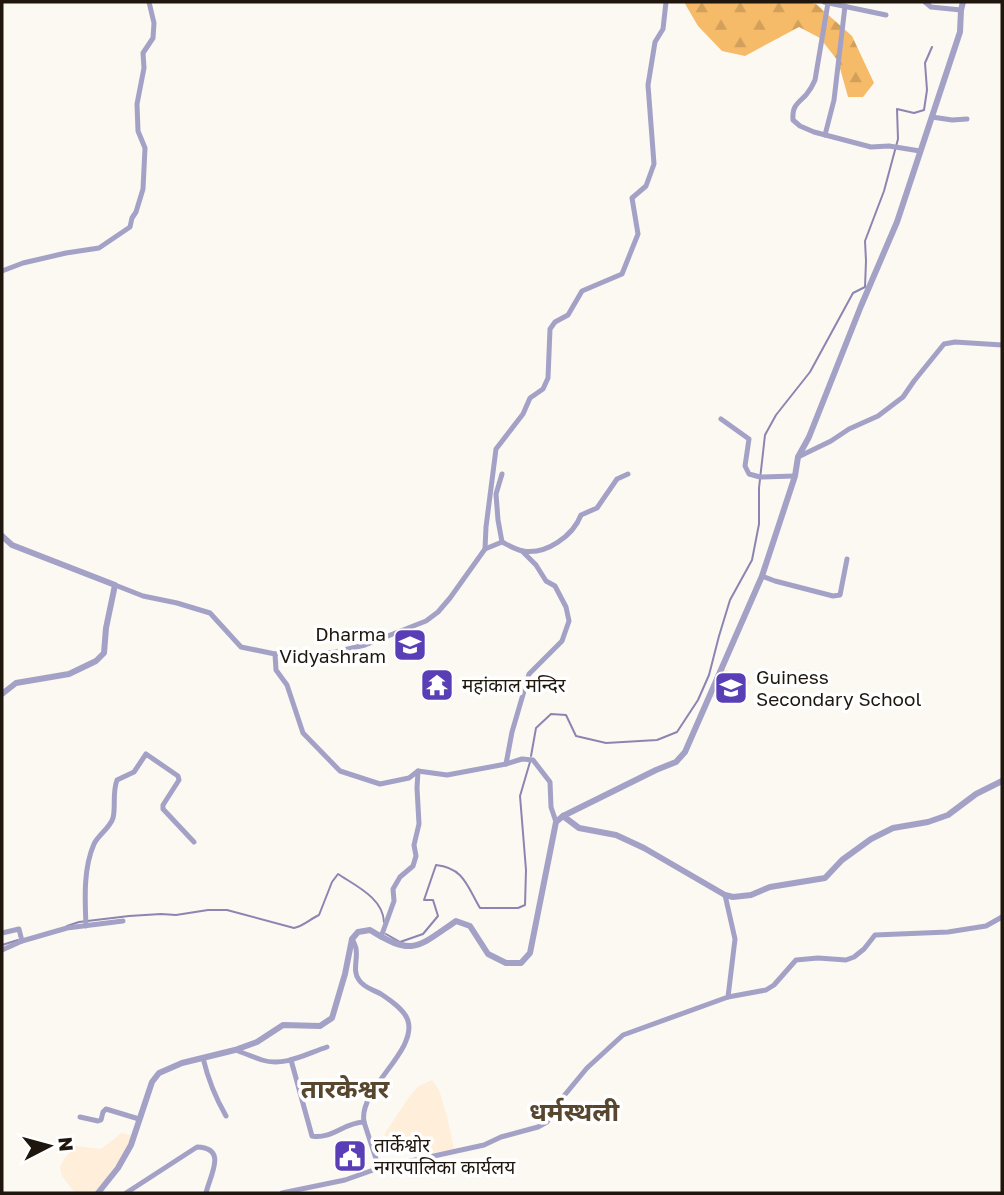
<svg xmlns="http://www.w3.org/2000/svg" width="1004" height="1195" font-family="'Golos Text','Noto Sans Devanagari',sans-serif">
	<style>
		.built { fill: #feeeda }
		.forest { fill: url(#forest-firs) }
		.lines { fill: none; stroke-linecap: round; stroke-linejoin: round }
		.stream { stroke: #8c85b2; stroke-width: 2 }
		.minor { stroke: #a4a1c7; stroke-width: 5 }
		.tertiary { stroke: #a4a1c7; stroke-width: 6 }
		.labels { text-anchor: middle; stroke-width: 7; stroke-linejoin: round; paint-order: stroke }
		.poi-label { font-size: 19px; fill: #1f170e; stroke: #fff; text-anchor: start }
		.district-label { font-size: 26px; font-weight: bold; fill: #58462f; stroke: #fff }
	</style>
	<defs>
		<pattern id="forest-firs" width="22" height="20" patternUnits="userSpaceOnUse" patternTransform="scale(1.75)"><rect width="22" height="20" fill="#f5bb69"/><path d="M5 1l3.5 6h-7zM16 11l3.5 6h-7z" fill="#d2a05a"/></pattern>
	</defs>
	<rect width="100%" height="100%" fill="#fcf8f2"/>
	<g class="built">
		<path d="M416,635l7,3 -9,22 -17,-10 6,-11z"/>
		<path d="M723,668l28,14 -9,12 -31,4z"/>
		<path d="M432,1080l7,10 8,27 7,32 -27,5 -3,-12 -25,1 -15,-8 25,-38 10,-11z"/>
		<path d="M122,1133l12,3 -4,12 -32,45h-23l-13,-17 -2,-9 5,-9 11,-12 25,3z"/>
	</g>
	<path class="forest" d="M684,2h122l10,2 36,32 22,47 -11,14h-15l-10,-36 -18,-23 -21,-11 -54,29 -23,-5 -24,-25z"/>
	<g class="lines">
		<g class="stream">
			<path d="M531,756l5,-28 15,-14 15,1 10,21 30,7 51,-3 20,-8 21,-32 11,-25 10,-39 11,-36 22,-40 7,-36v-36l6,-53 11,-20 34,-43 43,-79 12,-6 1,-26 -1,-20 19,-50 14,-52 -1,-30 17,4 10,-3 3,-20 -2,-27 7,-16"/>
			<path d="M67,926l12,-4 50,-6 32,-2 15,1 32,-5h19l67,18c10,-2 16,-9 25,-13l13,-33 6,-8c18,12 45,24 46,48"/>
			<path d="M386,934l14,8 23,-8 15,-18 -5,-16h-9l12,-35c28,3 31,21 44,43h38l7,-3 1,-35 -6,-74 10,-34"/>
			<path d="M2,945l16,-5"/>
		</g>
		<g class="minor">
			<path d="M824,2l62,13"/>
			<path d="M925,2l6,5 30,3"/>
			<path d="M828,3l-13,77c-2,5 -5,10 -9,15 -9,9 -14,11 -13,25l7,6 14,6 57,15 18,-1 31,5"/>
			<path d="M932,117l20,3 15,-1"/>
			<path d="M825,135l9,-35 11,-94"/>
			<path d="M2,271l21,-8 43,-10 33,-5 31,-21 2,-9 4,-6 7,-23 2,-41 -7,-17 -1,-27 7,-36 -1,-15 10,-15 1,-15 -5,-21"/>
			<path d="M721,419l28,20 -4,27 4,8 11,3 35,-1"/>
			<path d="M798,457l33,-16 18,-12 29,-13 25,-19 11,-16 30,-37 11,-2 47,3"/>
			<path d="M502,542l-4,-22 -2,-26 6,-20"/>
			<path d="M485,549l1,-22 10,-78 27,-35 7,-16 13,-9 5,-11 2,-49 5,-7 13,-7 14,-24 40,-17 16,-40 -6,-36 14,-12 8,-22 -6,-79 7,-43 8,-13 3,-27"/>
			<path d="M762,576l13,5 58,15 7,-1 7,-36"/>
			<path d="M115,585l28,11 34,7 33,10 31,34 34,7 8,-2 17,5 35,-5 30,-7 61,-24 12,-9 12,-14 35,-49 17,-7c6,3 14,8 21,9 23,4 50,-15 58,-36l16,-7 20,-29 11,-5"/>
			<path d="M275,654l1,16 11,15 16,48 37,38 40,13 29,-6 9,-7 29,4 59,-11 16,-5 11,1 17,22 1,25 5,15"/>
			<path d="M506,764l6,-32 17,-58 33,-33 7,-20 -3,-14 -11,-21 -9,-5 -10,-16 -14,-14"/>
			<path d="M86,926c-1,-26 -3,-57 8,-82 4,-9 16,-16 19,-26 3,-12 -1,-24 4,-38l17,-8 12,-18 32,22 1,4 -16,25v4l31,33"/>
			<path d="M2,933l17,-4 3,12"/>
			<path d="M381,937l13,-36 -1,-12 7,-12 13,-11 3,-10 -2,-11 5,-21 -2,-36 1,-17"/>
			<path d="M352,939c1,1 4,8 4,10 2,10 -4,22 3,31 5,8 15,10 22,14 9,6 24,16 27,27 9,31 -50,68 -44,101"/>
			<path d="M2,950l20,-9 45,-13 56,-7"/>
			<path d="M728,997l38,-7 8,-5 22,-25 22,-2 28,2 8,-3 10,-8 11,-14 73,-3 38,-6 16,-9"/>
			<path d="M235,1050c9,3 18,7 27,10 22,7 44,-6 65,-13"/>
			<path d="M203,1058c5,21 12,39 23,58"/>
			<path d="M291,1060l21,76c19,4 33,-14 52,-14l15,46"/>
			<path d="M80,1117l18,4 3,-1 2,-8 3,-3 33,10"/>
			<path d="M126,1193l71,-46c31,1 13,28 9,46"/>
			<path d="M282,1193l63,-13 34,-12 105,-23 17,-8 37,-10 9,-5 16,-25 24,-29 36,-33 105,-38 7,-58 -10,-44"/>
		</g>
		<g class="tertiary">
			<path d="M2,536l10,9 103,40 -9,43 -2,25 -8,8 -27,13 -53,9 -14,11"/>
			<path d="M563,816l16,12 37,7 28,13 81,47 8,2 18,-2 19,-8 55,-9 17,-18 29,-21 22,-11 35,-6 20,-7 28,-21 26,-13"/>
			<path d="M98,1193l20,-25 13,-23 21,-63 7,-9 23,-10 53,-13 22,-8 26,-17 37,1 12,-8 13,-44 7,-35 6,-7 12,-2c43,27 48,17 86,-9l14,5 18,28 18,9h15l9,-10 26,-131 7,-6 93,-46 20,-8 9,-10 77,-176 33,-100 3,-19 11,-20 52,-131 36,-84 63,-190 1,-22 2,-8"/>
		</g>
	</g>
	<defs>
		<symbol id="school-square" viewBox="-11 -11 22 22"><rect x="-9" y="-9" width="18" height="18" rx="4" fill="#5a3eb6" stroke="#fff"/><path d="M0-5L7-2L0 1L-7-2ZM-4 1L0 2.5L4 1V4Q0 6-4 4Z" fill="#fff"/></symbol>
		<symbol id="temple-square" viewBox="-11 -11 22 22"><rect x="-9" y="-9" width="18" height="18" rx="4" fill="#5a3eb6" stroke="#fff"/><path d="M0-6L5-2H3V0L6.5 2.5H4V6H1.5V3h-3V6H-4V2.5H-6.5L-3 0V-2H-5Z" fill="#fff"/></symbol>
		<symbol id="civic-square" viewBox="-11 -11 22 22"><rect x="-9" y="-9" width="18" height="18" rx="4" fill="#5a3eb6" stroke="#fff"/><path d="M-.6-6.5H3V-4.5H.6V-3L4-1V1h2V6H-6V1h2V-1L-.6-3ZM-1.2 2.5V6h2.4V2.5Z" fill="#fff"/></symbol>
	</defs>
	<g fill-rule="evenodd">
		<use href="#school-square" x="391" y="626" width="38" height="38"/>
		<use href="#temple-square" x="418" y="666" width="38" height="38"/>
		<use href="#school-square" x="712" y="669" width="38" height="38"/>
		<use href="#civic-square" x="331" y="1137" width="38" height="38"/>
	</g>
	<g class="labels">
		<g class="poi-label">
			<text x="386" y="641" text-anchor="end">Dharma<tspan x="386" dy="22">Vidyashram</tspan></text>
			<text x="756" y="684">Guiness<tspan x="756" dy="22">Secondary School</tspan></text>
			<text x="462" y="692">महांकाल मन्दिर</text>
			<text x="374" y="1152">तार्केश्वोर<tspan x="374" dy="22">नगरपालिका कार्यलय</tspan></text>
		</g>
		<g class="district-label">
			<text x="345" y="1098">तारकेश्वर</text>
			<text x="574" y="1121">धर्मस्थली</text>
		</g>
	</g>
	<rect width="1004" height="1195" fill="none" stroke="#1f170e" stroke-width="7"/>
	<g transform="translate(49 1146) rotate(84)" stroke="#ffffff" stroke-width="5" paint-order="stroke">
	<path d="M0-5L12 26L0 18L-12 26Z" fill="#1f170e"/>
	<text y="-10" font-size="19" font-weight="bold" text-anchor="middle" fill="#1f170e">N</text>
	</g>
</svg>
